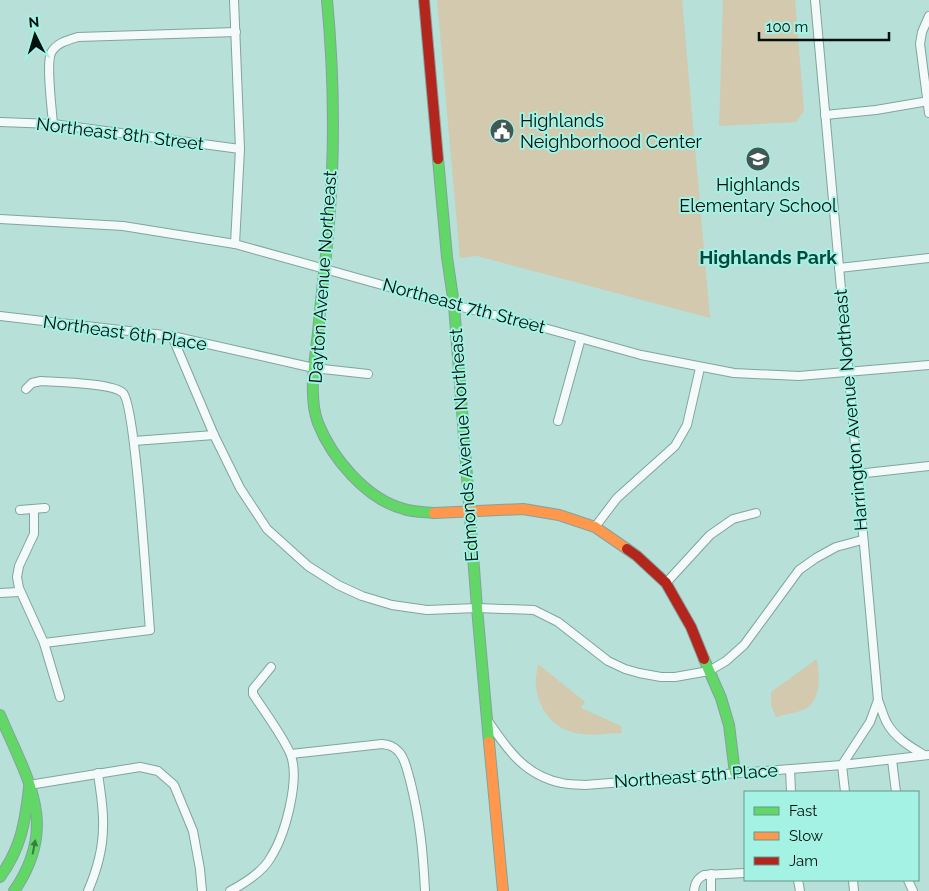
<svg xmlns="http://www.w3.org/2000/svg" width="929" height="891" font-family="Raleway,sans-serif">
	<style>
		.green { fill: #d2c9ae }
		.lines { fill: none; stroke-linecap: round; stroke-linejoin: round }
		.street-casing { stroke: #82a49d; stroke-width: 10 }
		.fast-casing { stroke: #82a49d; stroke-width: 12 }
		.slow-casing { stroke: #82a49d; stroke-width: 12 }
		.jam-casing { stroke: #82a49d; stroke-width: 12 }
		.street { stroke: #f4faf9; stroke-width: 8 }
		.fast { stroke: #63d668; stroke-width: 10 }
		.slow { stroke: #ff974d; stroke-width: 10 }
		.jam { stroke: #b3261e; stroke-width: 10 }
		.oneway { fill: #367d3f }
		.labels { text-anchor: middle; stroke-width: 4; stroke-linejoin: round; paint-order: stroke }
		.poi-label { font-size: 18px; fill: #00100d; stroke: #a4f2e3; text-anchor: start }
		.street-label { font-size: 18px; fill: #00100d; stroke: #a4f2e3 }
		.neighbourhood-label { font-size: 19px; font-weight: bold; fill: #04483f; stroke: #a4f2e3 }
	</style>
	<rect width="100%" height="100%" fill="#b6e0d8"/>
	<g class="green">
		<path d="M437,0h245l28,318 -233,-62 -17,2z"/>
		<path d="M723,0h72l9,111 -8,11 -77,4z"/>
		<path d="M817,659c2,15 5,38 -10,49 -8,5 -22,6 -31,9l-5,-12v-13z"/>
		<path d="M538,664l47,38 -4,6 40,18 1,7c-13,0 -26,3 -39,1 -26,-2 -43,-20 -47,-47 -1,-7 1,-15 2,-23z"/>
	</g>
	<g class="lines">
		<defs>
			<g id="street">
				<path d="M234,0l6,149 -5,95"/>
				<path d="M815,0l63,700 -8,22 -28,43 3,27"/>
				<path d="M929,16l-7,16 -2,12 9,69"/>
				<path d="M825,115l51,-5 53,-9"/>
				<path d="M0,122l53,2 187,25"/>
				<path d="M53,124c-1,-14 -7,-60 -2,-71 5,-10 17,-13 27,-16l158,-5"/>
				<path d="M0,219l123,7 112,18 219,61 69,17 118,33 93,18 65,3 130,-11"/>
				<path d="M839,268l90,-10"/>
				<path d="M0,316l172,20 142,32 54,6"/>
				<path d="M172,336l42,99 26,53 27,41 41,37 30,19 24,11 30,9 35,5 50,-2 57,2 24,12 50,39 17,8 14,4 22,4h14l34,-6 17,-10 18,-16 55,-75 17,-12 20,-11 26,-7"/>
				<path d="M26,389l6,-6 9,-2c16,1 73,2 82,12 13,13 24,205 27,237l-106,13"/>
				<path d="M558,421l23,-83"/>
				<path d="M134,441l80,-6"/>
				<path d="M857,474l72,-8"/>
				<path d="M34,509v25l-15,32 -2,11 2,11 25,55 16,54"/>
				<path d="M20,510l25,-2"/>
				<path d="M595,527l22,-29 58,-52 12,-21 13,-57"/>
				<path d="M666,583l44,-48 23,-16 23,-6"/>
				<path d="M0,593l19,-1"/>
				<path d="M878,700c3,7 5,16 9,23 8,15 24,24 37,32"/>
				<path d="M488,721c19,28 37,55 74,62 7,2 16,1 23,2l257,-20 87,-10"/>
				<path d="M291,754l91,-10c7,1 12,2 17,8 7,8 8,19 11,28 10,40 13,71 15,111"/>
				<path d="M892,760l4,32"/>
				<path d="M790,769l1,23"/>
				<path d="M29,785l111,-18 18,4 16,14 19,46 7,38 2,22"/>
				<path d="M711,874v17"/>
				<path d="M798,880l2,11"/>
				<path d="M853,880l1,11"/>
				<path d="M908,880l5,11"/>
				<path d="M88,891c9,-21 15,-42 15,-64 1,-18 -3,-37 -5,-54"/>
				<path d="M230,891c15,-8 33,-19 41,-34 14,-22 30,-79 19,-104 -8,-18 -26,-42 -37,-59v-5l18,-22"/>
				<path d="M694,891c1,-8 3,-12 10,-16l41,-2"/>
			</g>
			<g id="fast">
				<path d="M327,0c7,74 8,149 2,223 -3,37 -8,73 -11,110 -3,26 -10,64 0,90 14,35 48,76 86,86 9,3 20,3 30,4"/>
				<path d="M438,159l9,98 7,48 23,303 12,134"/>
				<path d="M704,659l17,39 8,27 6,48"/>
				<path d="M0,715c27,64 60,110 14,176"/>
				<path d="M0,877c21,-29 25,-54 29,-89"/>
			</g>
			<g id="slow">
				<path d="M434,513l89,-4 36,6 36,12 32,22"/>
				<path d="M489,742l14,149"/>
			</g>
			<g id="jam">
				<path d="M424,0l14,159"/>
				<path d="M627,549l10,7 29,27 25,44 13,32"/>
			</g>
		</defs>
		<use href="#street" class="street-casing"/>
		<use href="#fast" class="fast-casing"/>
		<use href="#slow" class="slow-casing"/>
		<use href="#jam" class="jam-casing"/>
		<use href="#street" class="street"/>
		<use href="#fast" class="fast"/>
		<use href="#slow" class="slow"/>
		<use href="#jam" class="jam"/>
	</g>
	<defs><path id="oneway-solid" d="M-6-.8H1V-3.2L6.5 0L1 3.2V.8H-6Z" transform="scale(1.25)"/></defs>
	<use class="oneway" href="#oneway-solid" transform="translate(34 847) rotate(-79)"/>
	<defs>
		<symbol id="civic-disc" viewBox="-11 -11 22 22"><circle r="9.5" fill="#405954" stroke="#a4f2e3"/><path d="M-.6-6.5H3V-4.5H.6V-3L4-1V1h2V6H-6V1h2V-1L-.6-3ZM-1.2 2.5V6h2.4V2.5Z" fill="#fff"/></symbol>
		<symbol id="school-disc" viewBox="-11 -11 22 22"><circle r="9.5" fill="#405954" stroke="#a4f2e3"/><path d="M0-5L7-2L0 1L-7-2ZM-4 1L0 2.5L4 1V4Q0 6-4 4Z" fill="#fff"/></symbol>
	</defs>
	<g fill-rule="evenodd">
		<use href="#civic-disc" x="488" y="117" width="28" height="28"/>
		<use href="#school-disc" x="744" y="145" width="28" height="28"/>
	</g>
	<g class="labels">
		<g class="poi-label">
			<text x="520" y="127">Highlands<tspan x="520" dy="21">Neighborhood Center</tspan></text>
			<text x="758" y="191" text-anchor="middle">Highlands<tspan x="758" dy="21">Elementary School</tspan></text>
		</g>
		<g class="street-label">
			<text transform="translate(120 134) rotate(7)" y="6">Northeast 8th Street</text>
			<text transform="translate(323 277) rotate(-86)" y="6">Dayton Avenue Northeast</text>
			<text transform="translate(464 306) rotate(15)" y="6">Northeast 7th Street</text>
			<text transform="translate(125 333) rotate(8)" y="6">Northeast 6th Place</text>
			<text transform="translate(851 410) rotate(-95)" y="6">Harrington Avenue Northeast</text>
			<text transform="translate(464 445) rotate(-94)" y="6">Edmonds Avenue Northeast</text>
			<text transform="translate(696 776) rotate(-4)" y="6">Northeast 5th Place</text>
		</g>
		<g class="neighbourhood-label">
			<text x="768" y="264">Highlands Park</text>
		</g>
	</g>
	<rect x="744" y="791" width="175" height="90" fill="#a4f2e3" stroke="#62988d"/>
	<rect x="754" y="807" width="25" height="8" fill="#63d668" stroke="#62988d"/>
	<text x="789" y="816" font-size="15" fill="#00100d">Fast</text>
	<rect x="754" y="832" width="25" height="8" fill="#ff974d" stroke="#62988d"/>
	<text x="789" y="841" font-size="15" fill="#00100d">Slow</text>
	<rect x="754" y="857" width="25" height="8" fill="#b3261e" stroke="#62988d"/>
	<text x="789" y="866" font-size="15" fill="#00100d">Jam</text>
	<g transform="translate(35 35) rotate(355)" stroke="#a4f2e3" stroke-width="4" paint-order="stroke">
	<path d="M0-4L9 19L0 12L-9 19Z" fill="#00100d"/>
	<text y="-8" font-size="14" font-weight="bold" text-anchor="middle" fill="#00100d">N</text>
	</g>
	<path d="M759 32v8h130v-8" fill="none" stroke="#00100d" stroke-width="2.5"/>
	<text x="766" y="32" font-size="15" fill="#00100d" stroke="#a4f2e3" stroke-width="4" paint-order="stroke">100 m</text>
</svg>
